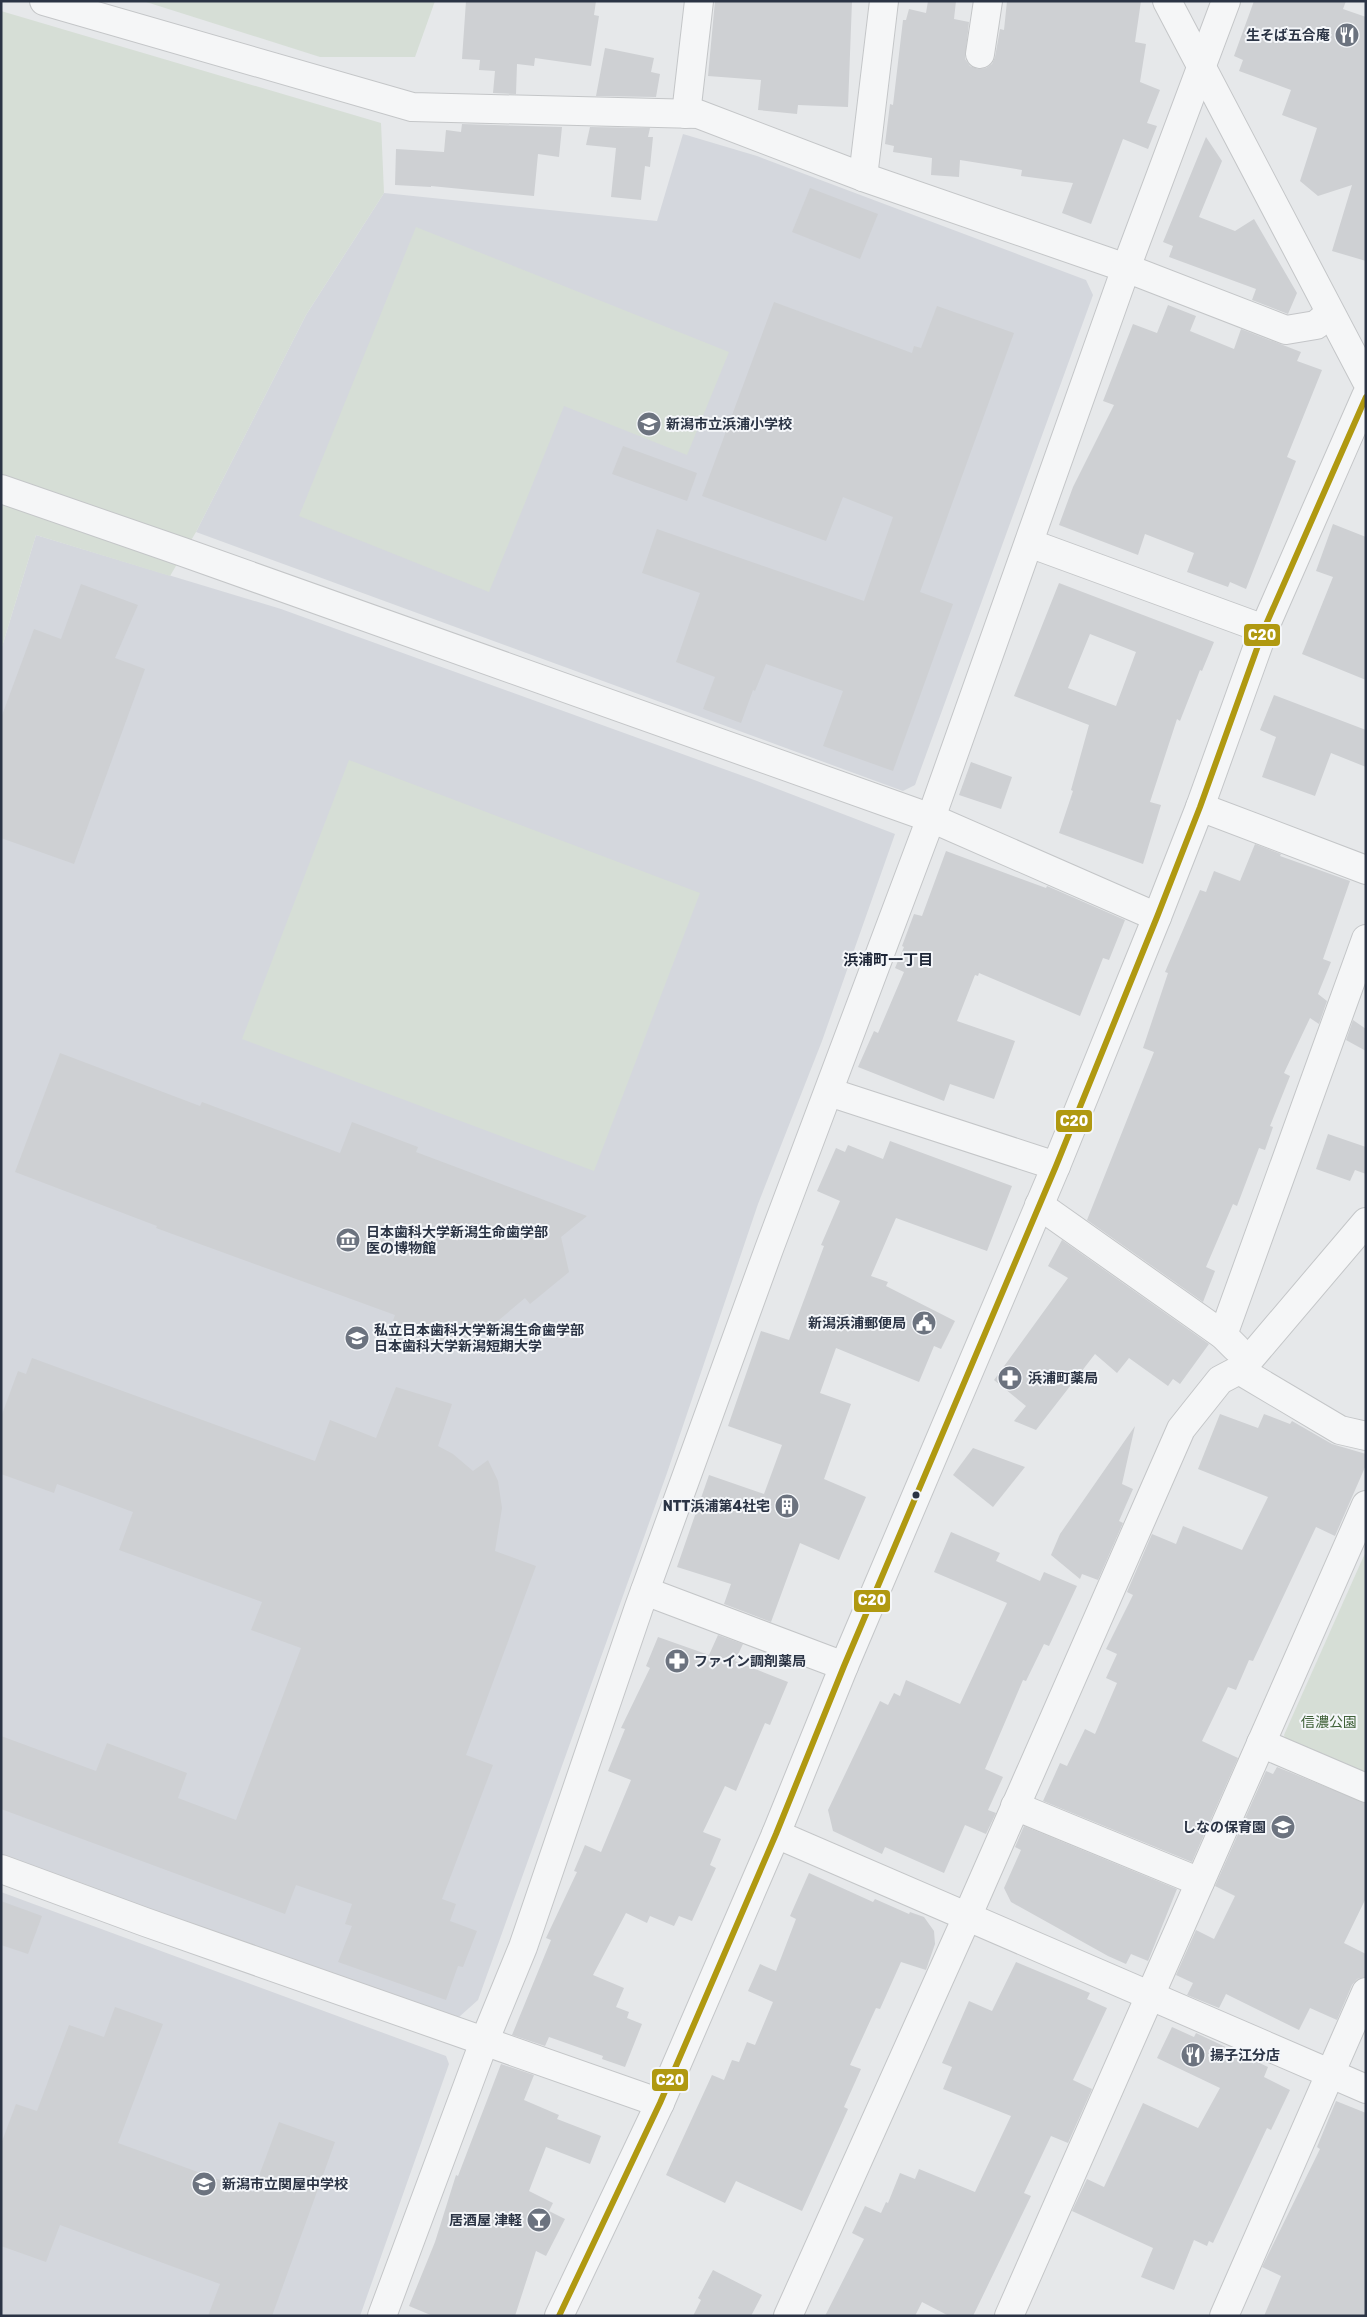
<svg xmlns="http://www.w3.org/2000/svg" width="1367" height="2317" font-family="Rubik,'Noto Sans JP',sans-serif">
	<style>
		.built { fill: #d4d7dd }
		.green { fill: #d6ded6 }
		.building { fill: #ced0d3; fill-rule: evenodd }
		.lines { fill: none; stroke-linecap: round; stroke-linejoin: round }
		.minor-casing { stroke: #c4c6c8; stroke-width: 30 }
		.minor { stroke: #f5f6f7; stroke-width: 28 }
		.bus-1-casing { stroke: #f4f6f9; stroke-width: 10 }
		.bus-1 { stroke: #b09911; stroke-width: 6 }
		.bus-dot { fill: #2b3445; stroke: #f4f6f9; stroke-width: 2 }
		.labels { text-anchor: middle; stroke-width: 4; stroke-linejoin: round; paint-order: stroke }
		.poi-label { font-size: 14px; font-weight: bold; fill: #2b3445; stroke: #f4f6f9; text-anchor: start }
		.park-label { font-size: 14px; fill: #3f6138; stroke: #f4f6f9 }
		.neighbourhood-label { font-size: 15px; font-weight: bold; fill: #1d2536; stroke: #f4f6f9 }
		.line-badge { stroke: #f4f6f9; stroke-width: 2 }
		.badge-label { font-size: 14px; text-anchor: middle; font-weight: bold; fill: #fff }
	</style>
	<rect width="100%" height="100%" fill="#e6e8ea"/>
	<g class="built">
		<path d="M683,134l74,22 329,124 7,15 -178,490 -12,6 -707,-259 110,-217 78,-122 273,28z"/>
		<path d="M36,535l245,74 476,172 138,53 -73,207 -64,163 -91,269 -189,527 -19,17 -327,-114 -131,-49v-1204z"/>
		<path d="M1,1892l445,164 3,8 -89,252h-359z"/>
	</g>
	<g class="green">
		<path d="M143,1h292l-20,56h-95z"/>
		<path d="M1,11l380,112 3,70 -78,122 -110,217 -26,44 -134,-41 -35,115z"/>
		<path d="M416,227l313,125 -42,103 -123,-49 -75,186 -190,-76z"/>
		<path d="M349,760l351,133 -106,278 -352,-132z"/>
		<path d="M1366,1551v227l-79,-35 -3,-8z"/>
	</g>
	<g class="building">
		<path d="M466,1h130l-2,14 5,1 -8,50 -56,-8 -1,8 -17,-2 -1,30 -23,-1 2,-22 -16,-1 1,-10 -18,-1z"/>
		<path d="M715,1h137l-4,106 -50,-2 -1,9 -39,-4 3,-30 -53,-4z"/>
		<path d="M928,1h28l-2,18 15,3 -4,37 5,7 8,3 8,-1 6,-4 3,-7 5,-28 4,1 3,-29h134l-6,41 11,2 -6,38 20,8 -13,33 10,3 -9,23 -25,-10 -32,85 -29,-11 11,-30 -52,-7 1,-6 -62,-10 -1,17 -28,-2 1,-17 -39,-6 1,-6 -9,-2 5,-40 3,1 10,-85h3l3,-11 17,4z"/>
		<path d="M1254,1h92l-3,8 23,8v244l-34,-10 20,-66 -34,11 -18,-15 17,-53 -35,-13 9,-25 -52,-19 4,-11 -9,-4z"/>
		<path d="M605,48l49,10 -3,14 9,2 -4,23 -60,-1z"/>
		<path d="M462,124l100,3 -3,30 -21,-3 -4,42 -103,-10v1l-36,-2 1,-36 48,3 2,-22 15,2z"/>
		<path d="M590,127l60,1 -2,9h5l-3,30 -5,-1 -4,34 -30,-3 5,-49 -30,-3z"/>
		<path d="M1206,137l16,24 -23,56 36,14 19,-12 43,74 -9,21 -36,-14 4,-11 -87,-32 4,-11 -10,-4z"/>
		<path d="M810,188l68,26 -18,45 -68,-27z"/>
		<path d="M774,302l138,51 2,-7 7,2 16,-42 77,27 -94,259 33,12 -60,167 -70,-25 20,-55 -77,-27 -11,27 -2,-1 -12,33 -38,-14 12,-32 -39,-15 24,-69 -58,-20 15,-44 207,72 29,-84 -50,-20 -17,44 -124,-45z"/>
		<path d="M1168,305l28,11 -6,15 44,18 7,-20 60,23 -4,9 25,9 -35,87 9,4 -50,128 -16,-7 -2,5 -41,-15 7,-19 -49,-19 -7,21 -79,-30 14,-38 41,-82 -11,-4 30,-77 24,9z"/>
		<path d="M623,446l74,27 -10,28 -75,-27z"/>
		<path d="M1333,524l33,13v143l-64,-26 31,-77 -17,-6z"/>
		<path d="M1059,583l155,59 -12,29 -2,-1 -20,51 -3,-2 -27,83 11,3 -18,59 -84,-31 14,-42 -2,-1 18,-65 -75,-29zM1090,634l46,18 -20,54 -48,-18z"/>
		<path d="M81,584l57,21 -23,53 30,11 -71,195 -73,-26v-120l33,-89 27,10z"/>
		<path d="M1274,695l92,35v37l-35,-14 -16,43 -53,-19 14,-40 -16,-7z"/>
		<path d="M971,762l41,15 -11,32 -42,-14z"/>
		<path d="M1255,844l26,10 -1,2 70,25 -27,78 8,3 -13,32 9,7 -8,23 -9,-6 -26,55 6,3 -20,50 3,1 -8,23 -6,-2 -22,58 -4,-2 -27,63 9,4 -12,31 -116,-82 67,-168 -11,-4 25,-75 -3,-1 35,-82 6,2 8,-21 26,10z"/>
		<path d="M946,851l100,37 1,-2 78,34 -16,40 -6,-2 -23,58 -101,-43 -1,3 -3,-1 -18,46 58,20 -21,58 -44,-15 -6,17 -86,-34 16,-36 4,2 26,-61 -9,-4 9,-21 -2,-1 12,-32 8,2z"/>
		<path d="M1353,1020l13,9v22l-20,-11z"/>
		<path d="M60,1053l140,53 2,-4 138,51 12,-31 66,25 -2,5 171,64 -26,21 8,35 -39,32 -5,-6 -64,54 -70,-26 4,-11 -239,-87 1,-2 -142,-54z"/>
		<path d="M1328,1134l38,13v27l-11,-4 -5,11 -34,-12z"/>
		<path d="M890,1141l122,45 -25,65 -91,-33 -25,58 17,6 -2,4 69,35 -14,28 -7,-3 -15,36 -83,-34 -16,45 31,11 -27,75 42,18 -27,63 -39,-17 -29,79 -47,-18 7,-20 -54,-17 32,-92 55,19 18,-49 -54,-19 33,-95 28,9 35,-94 -3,-1 19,-44 -23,-10 19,-43 9,4 3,-7 35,14z"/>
		<path d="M1062,1240l147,104 -29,40 -7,-5 -5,7 -39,-28 -12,15 -22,-19 -59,76 -22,-9 12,-15 -32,-26 74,-102 -20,-12z"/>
		<path d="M32,1358l283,103 15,-41 46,18 20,-51 56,17 -14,42 15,8 20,17 15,-11 10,21 4,27 -7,43 41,15 -70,189 27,10 -51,134 14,5 -6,17 27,10 -14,36 -5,-1 -12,34 -108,-38 14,-36 -7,-2 7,-20 -56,-19 -11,29 -284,-105v-73l95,35 11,-28 80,30 -9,25 58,22 65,-172 -50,-18 11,-28 -143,-52 14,-38 -76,-28 -3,9 -53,-19v-57l17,-46 8,3z"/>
		<path d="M1220,1414l38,14 6,-14 26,10 2,-3 40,23 34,10v11l-31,71 -19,-9 -63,134 -4,-1 -13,30 -8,-3 -26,54 36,17 -46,104 -149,-61 17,-38 7,3 18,-37 10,5 22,-51 -11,-5 11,-24 -11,-5 27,-54 -6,-3 25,-58 24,10 7,-18 59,24 26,-53 -70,-28z"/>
		<path d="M1135,1426l-13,58 11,5 -14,32 4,2 -25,57 -16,-6 -2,5 -29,-24 9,-21z"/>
		<path d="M973,1448l52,19 -32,40 -40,-32z"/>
		<path d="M951,1532l49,21 -4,8 44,20 4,-9 33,14 -28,60 -5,-2 -18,37 -3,-1 -38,89 18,8 -15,33 8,3 -10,21 -21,-9 -21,48 -59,-26 -3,7 -49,-23 -5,-21 52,-109 8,4 6,-12 6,3 6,-16 54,24 47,-101 -73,-31z"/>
		<path d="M718,1635l25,9 -8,17 53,21 -18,43 -5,-2 -29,68 -11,-5 -22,46 18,7 -11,26 6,3 -24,53 -13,-5 -5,10 -24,-10 -3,7 -21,-10 -33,62 31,13 -8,19 13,5 -2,6 15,6 -17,43 -23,-8 1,-3 -54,-19 -4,9 -33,-11 39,-95 -5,-2 31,-66 -3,-1 11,-26 16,7 30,-72 -23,-9 17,-42 -4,-1 29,-60 -4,-2 12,-29 51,18z"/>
		<path d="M1277,1767l89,36v95l-22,45 22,11v23l-9,2 -5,6 -15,35 -27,-12 -11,22 -73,-36 -7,14 -32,-13 6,-12 -17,-8 20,-45 18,9 21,-43 -20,-10 51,-115 7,3z"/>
		<path d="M1024,1826l153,63 -29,72 -17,-7 -5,10 -18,-8 -97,-54 -7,-14 17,-38 -6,-3z"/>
		<path d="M809,1873l64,29 2,-3 34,15 1,-2 14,5 10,14 1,13 -9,26 -25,-8 -21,47 -4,-1 -26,57 11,4 -17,38 4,2 -46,102 -66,-30 -11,22 -59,-28 46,-100 12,5 8,-20 7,2 8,-20 8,3 18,-43 -25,-11 12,-27 16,7 20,-52 -6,-3z"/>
		<path d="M1,1901l41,15 -14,38 -27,-9z"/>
		<path d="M1016,1962l74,31 -3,6 20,9 -34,72 19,9 -24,54 -17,-7 -27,57 7,3 -58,120h-24l-27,-14 -7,14h-90l39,-77 -12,-6 13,-27 16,7 5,-11 2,1 12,-30 15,6 4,-10 56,23 36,-76 -68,-27 9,-22 -10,-4 27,-62 23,10z"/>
		<path d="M115,2007l48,17 -45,119 135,49 26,-70 56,20 -63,174h-64l12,-32 -160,-59 -14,37 -45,-16v-102l15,-40 21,7 32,-86 35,12z"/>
		<path d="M1172,2027l22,10 2,-4 72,34 -4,10 26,13 -19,40 -4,-2 -54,115 -4,-2 -2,5 -13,-6 -20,50 -33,-13 12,-29 -81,-37 15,-32 17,8 39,-84 55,25 22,-40 -63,-30z"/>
		<path d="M501,2064l33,11 -10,25 35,15 -2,4 44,17 -11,28 -44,-17 -17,44 24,12 -4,8 16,8 -19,37 -10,-5 -21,65h-82l-24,-10 26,-64 21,-67 2,1z"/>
		<path d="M1336,2101l30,12v203h-102l17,-40 -19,-9 58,-118 -3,-2z"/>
		<path d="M713,2270l49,25 -11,21h-58l8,-16 -3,-2z"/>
	</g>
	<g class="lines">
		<defs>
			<g id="minor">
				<path d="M44,1l368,106 286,7 165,63 263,91 160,62 30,-5 14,-12"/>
				<path d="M1167,1l199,379"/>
				<path d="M980,54l8,-53"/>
				<path d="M686,114l13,-113"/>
				<path d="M863,177l21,-176"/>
				<path d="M1,489l182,63 748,266 226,99"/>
				<path d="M1029,543l235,86"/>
				<path d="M1200,807l166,63"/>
				<path d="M829,1092l227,74"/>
				<path d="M1039,1205l184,130 13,13"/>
				<path d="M1223,1335l143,-396"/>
				<path d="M1239,1370l101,60 26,6"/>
				<path d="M645,1591l199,75"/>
				<path d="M1261,1743l105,45"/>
				<path d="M1015,1806l185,76"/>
				<path d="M776,1834l590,255"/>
				<path d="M1,1869l144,53 515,181"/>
				<path d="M382,2316l102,-274 39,-95 116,-340 130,-358 162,-431 195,-550 100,-267"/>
				<path d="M559,2316l101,-213 116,-269 68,-168 212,-500 101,-249 43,-110 64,-178 102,-233"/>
				<path d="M788,2316l179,-399 214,-488 39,-49 19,-10 9,-9 118,-139"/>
				<path d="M1009,2316l357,-811"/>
				<path d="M1224,2316l142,-324"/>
			</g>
		</defs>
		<use href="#minor" class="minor-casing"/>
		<use href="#minor" class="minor"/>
		<defs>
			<path id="bus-1" d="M559,2316l101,-213 116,-269 68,-168 212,-500 101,-249 43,-110 64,-178 102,-232"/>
		</defs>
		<use href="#bus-1" class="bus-1-casing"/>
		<use href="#bus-1" class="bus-1"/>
	</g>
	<defs>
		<symbol id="restaurant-disc" viewBox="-11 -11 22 22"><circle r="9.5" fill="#6c737f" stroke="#f4f6f9"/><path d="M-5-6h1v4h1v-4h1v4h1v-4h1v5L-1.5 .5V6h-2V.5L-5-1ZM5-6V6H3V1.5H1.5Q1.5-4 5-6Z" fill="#fff"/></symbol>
		<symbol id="school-disc" viewBox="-11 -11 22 22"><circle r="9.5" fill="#6c737f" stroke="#f4f6f9"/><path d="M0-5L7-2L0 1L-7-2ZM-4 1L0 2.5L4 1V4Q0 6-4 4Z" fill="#fff"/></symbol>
		<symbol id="museum-disc" viewBox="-11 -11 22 22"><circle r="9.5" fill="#6c737f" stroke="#f4f6f9"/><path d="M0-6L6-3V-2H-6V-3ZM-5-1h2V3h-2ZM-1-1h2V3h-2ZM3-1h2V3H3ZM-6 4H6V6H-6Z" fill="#fff"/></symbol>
		<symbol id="civic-disc" viewBox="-11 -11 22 22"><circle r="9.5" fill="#6c737f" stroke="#f4f6f9"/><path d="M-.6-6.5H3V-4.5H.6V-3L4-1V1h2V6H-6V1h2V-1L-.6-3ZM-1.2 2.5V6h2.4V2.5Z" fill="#fff"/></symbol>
		<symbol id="university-disc" viewBox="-11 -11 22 22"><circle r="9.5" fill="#6c737f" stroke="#f4f6f9"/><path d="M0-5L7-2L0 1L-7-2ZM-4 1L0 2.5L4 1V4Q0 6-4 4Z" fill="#fff"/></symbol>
		<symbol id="pharmacy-disc" viewBox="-11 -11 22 22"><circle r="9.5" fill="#6c737f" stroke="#f4f6f9"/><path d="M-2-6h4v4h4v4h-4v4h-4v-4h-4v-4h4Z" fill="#fff"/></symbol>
		<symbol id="building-disc" viewBox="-11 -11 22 22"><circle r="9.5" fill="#6c737f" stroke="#f4f6f9"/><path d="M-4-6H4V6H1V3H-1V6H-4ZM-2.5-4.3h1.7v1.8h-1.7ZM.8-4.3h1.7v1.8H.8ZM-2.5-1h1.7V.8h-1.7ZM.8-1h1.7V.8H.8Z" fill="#fff"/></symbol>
		<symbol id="bar-disc" viewBox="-11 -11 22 22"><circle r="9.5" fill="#6c737f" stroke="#f4f6f9"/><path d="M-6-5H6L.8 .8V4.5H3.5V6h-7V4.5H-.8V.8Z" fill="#fff"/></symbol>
	</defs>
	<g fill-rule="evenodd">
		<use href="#restaurant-disc" x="1333" y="21" width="28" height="28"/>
		<use href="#school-disc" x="635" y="410" width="28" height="28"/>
		<use href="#museum-disc" x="334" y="1226" width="28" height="28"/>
		<use href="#civic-disc" x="910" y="1309" width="28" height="28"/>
		<use href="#university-disc" x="343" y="1324" width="28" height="28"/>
		<use href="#pharmacy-disc" x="996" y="1364" width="28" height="28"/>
		<use href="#building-disc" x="773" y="1492" width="28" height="28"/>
		<use href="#pharmacy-disc" x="663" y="1647" width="28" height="28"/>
		<use href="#school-disc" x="1269" y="1813" width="28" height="28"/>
		<use href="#restaurant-disc" x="1179" y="2041" width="28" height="28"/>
		<use href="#school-disc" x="190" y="2170" width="28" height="28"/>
		<use href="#bar-disc" x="525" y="2206" width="28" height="28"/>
	</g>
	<circle class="bus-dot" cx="916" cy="1495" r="4.5"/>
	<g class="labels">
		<g class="poi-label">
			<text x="1330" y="40" text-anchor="end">生そば五合庵</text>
			<text x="666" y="429">新潟市立浜浦小学校</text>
			<text x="366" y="1237">日本歯科大学新潟生命歯学部<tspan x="366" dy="16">医の博物館</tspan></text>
			<text x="906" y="1328" text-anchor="end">新潟浜浦郵便局</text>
			<text x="374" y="1335">私立日本歯科大学新潟生命歯学部<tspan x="374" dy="16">日本歯科大学新潟短期大学</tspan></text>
			<text x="1028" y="1383">浜浦町薬局</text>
			<text x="770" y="1511" text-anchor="end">NTT浜浦第4社宅</text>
			<text x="694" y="1666">ファイン調剤薬局</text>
			<text x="1266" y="1832" text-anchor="end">しなの保育園</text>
			<text x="1210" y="2060">揚子江分店</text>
			<text x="222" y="2189">新潟市立関屋中学校</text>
			<text x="522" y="2225" text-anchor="end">居酒屋 津軽</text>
		</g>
		<g class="park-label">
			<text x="1329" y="1727">信濃公園</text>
		</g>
		<g class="neighbourhood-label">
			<text x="888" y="965">浜浦町一丁目</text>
		</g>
	</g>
	<g class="line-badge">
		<rect x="1243" y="623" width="38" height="24" rx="5" fill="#b09911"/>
		<rect x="1055" y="1109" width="38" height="24" rx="5" fill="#b09911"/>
		<rect x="853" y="1589" width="38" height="24" rx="5" fill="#b09911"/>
		<rect x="651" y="2068" width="38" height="24" rx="5" fill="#b09911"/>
	</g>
	<g class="badge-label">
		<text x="1262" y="640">C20</text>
		<text x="1074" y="1126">C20</text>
		<text x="872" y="1605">C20</text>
		<text x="670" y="2085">C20</text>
	</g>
	<rect width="1367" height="2317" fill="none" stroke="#2b3445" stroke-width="5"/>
</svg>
